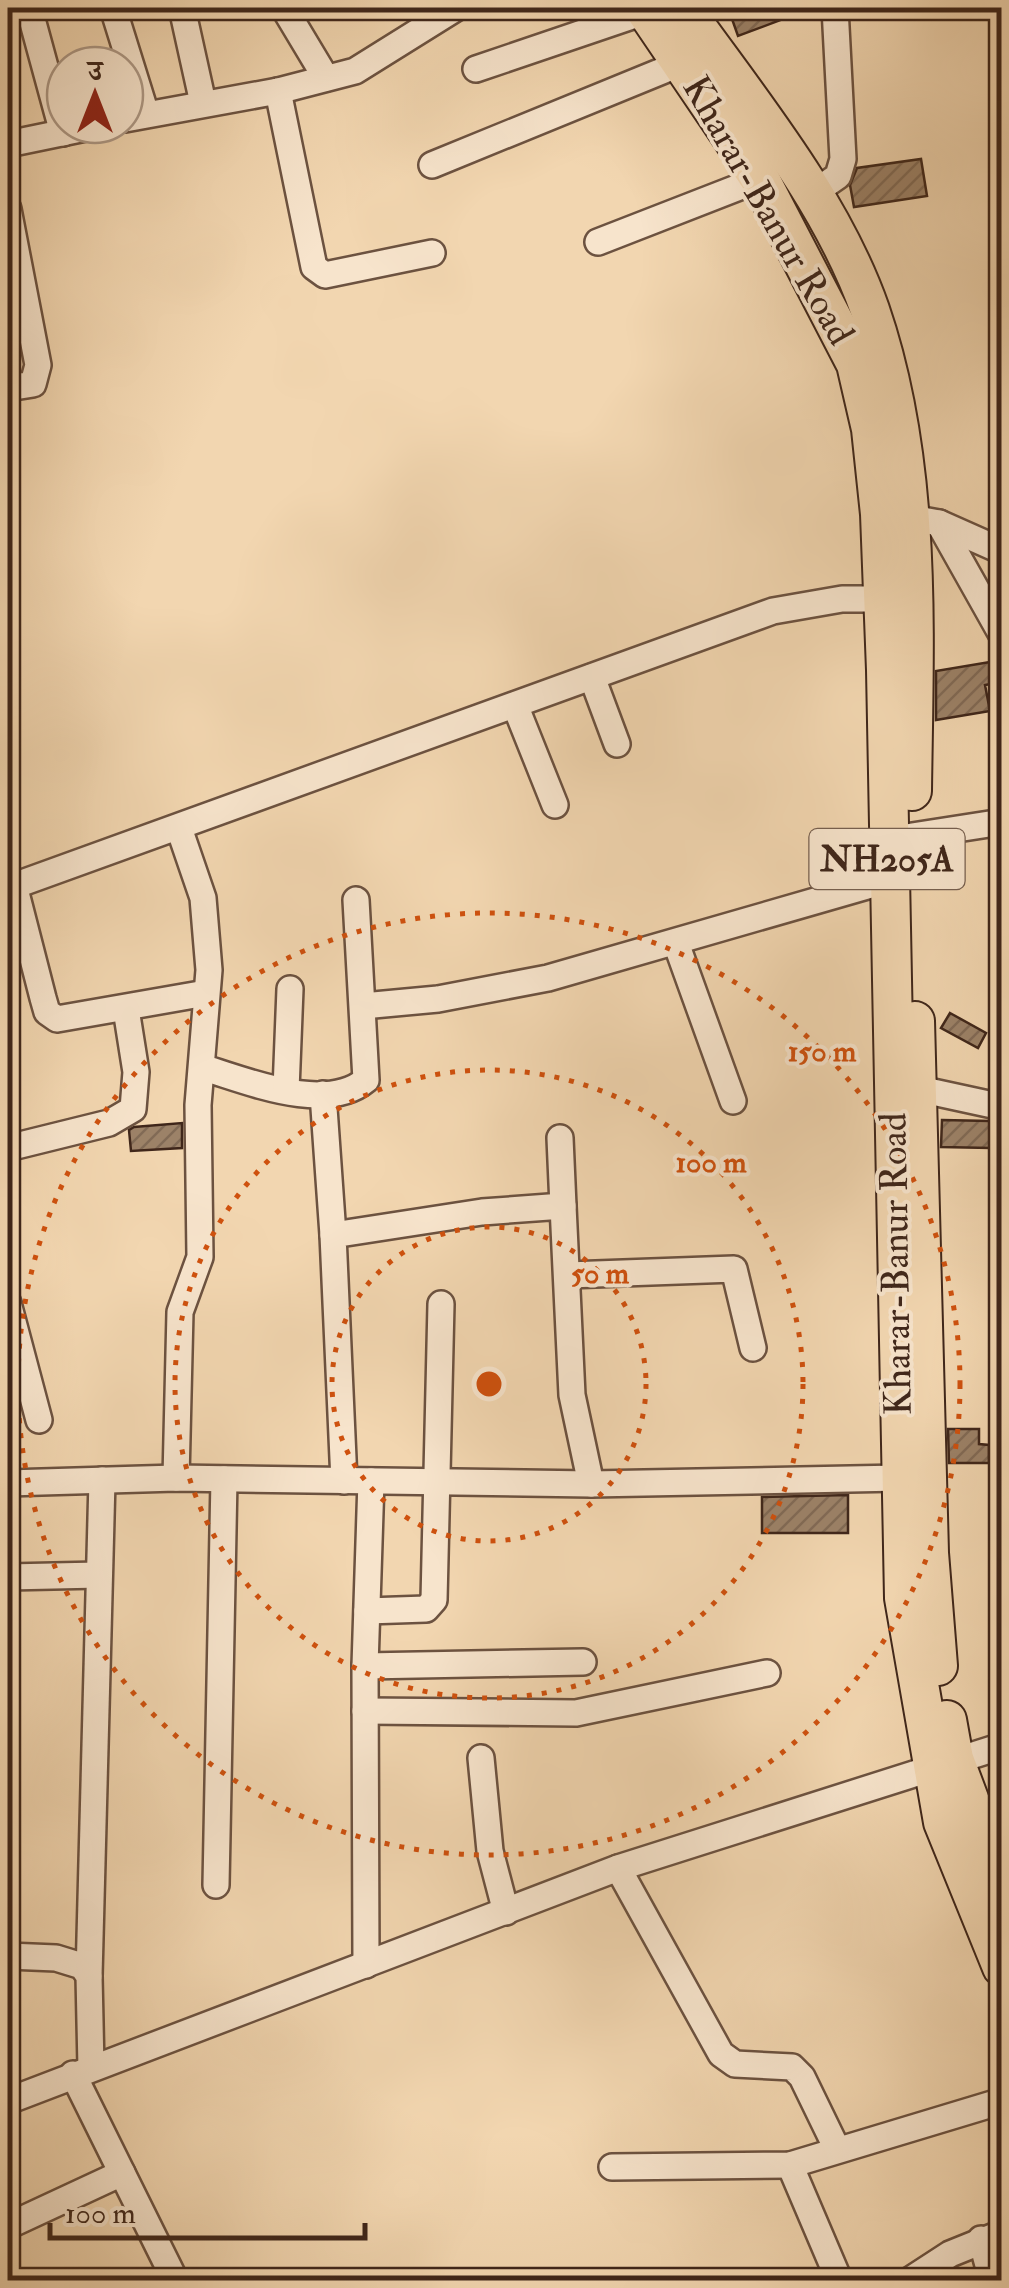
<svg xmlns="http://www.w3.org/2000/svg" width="1009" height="2288" font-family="'IM FELL Double Pica','Noto Serif Devanagari',serif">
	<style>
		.building { fill: url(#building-hatch); stroke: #3f261a; stroke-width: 2.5 }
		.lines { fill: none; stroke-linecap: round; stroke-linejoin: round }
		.minor-casing { stroke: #6c5240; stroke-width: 30 }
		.highway-casing { stroke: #3f261a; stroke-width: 42 }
		.minor { stroke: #f7e4cc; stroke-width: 25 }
		.highway { stroke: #f2d6b0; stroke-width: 38 }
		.ring { fill: none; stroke: #cf510e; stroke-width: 5; stroke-dasharray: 5 10 }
		.labels { text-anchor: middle; stroke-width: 8; stroke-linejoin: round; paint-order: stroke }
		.shield { fill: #f7e4cc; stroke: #765f4f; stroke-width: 2.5 }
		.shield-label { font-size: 35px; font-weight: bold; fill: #3f261a }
		.street-label { font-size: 38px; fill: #3f261a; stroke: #f7e4cc }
		.centre { fill: #cf510e; stroke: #f7e4cc; stroke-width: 5 }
		.ring-label { font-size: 30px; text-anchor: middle; font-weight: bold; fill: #cf510e; stroke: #f7e4cc; stroke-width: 8; stroke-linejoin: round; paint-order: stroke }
	</style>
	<defs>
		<pattern id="building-hatch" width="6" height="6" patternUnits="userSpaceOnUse" patternTransform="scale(2.5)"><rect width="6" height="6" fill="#9c8268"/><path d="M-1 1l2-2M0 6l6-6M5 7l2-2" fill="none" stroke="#816a55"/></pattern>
	</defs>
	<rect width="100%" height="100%" fill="#f2d6b0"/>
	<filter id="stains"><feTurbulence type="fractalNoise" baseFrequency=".002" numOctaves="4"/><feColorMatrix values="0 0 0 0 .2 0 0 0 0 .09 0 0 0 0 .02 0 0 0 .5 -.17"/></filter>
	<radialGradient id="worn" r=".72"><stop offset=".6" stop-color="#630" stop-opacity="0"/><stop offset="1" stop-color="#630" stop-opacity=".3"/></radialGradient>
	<g class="building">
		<path d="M740,8h70v1l-72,27 -6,-17 10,-4z"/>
		<path d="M921,159l6,37 -73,11 -4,-22 7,-17z"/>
		<path d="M1002,660v22l-17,3 5,26 -54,9v-49z"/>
		<path d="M950,1013l36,20 -8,15 -37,-20z"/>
		<path d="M942,1120l48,1v27l-49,-1z"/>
		<path d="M182,1123v25l-51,3 -2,-21 5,-3z"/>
		<path d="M948,1429h31v15l10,1v18h-40z"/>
		<path d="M848,1495v38h-86v-36z"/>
	</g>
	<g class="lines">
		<defs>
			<g id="minor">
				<path d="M29,8l34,125"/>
				<path d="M113,8l33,106"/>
				<path d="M182,8l21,95"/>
				<path d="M284,8l42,70"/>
				<path d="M476,69l171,-58"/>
				<path d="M278,91l36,176 11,8 107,-22"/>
				<path d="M125,119l153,-28 77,-20 101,-63"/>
				<path d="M8,144l92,-19"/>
				<path d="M432,165l252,-103"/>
				<path d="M812,194l26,-18 5,-17 -8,-151"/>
				<path d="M8,209l30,156 -5,19 -25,4"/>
				<path d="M598,242l162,-63"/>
				<path d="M895,515l44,8 63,28"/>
				<path d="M939,523l63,112"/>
				<path d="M592,677l25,67"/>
				<path d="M515,705l40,100"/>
				<path d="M912,836l90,-14"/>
				<path d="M14,885l29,113 4,14 10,7 149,-26"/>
				<path d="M8,888l765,-277 69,-12h56"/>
				<path d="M676,943l57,158"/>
				<path d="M363,1006l75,-7 110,-21 340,-98"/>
				<path d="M204,1068c44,13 121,46 162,12l-10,-180"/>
				<path d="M919,1089l83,18"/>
				<path d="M286,1090l4,-101"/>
				<path d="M323,1094l10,141"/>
				<path d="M560,1138l3,68"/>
				<path d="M8,1148l101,-25 24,-14 3,-37 -10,-63"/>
				<path d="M568,1275l166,-6 19,79"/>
				<path d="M8,1303l31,117"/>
				<path d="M176,1478l4,-166 20,-55 -2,-152 11,-135 -6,-72 -24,-70"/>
				<path d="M344,1481l-11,-246 149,-23 81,-6 9,189 19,89"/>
				<path d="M8,1483l168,-5 415,6 309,-6"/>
				<path d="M8,1577l91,-2"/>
				<path d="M367,1611l59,-2 8,-9 7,-296"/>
				<path d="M365,1666l218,-4"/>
				<path d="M365,1711l211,2 191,-40"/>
				<path d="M481,1758l9,93 16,61"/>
				<path d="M618,1868l103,186 14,10 57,3 10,10 35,72"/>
				<path d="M216,1885l8,-406"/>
				<path d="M8,1956l48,2 26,8 7,10 2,92"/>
				<path d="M366,1965l-1,-299 6,-185"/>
				<path d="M89,1976l13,-496"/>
				<path d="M73,2074l102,206"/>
				<path d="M8,2101l610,-233 384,-122"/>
				<path d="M790,2165l49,115"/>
				<path d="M612,2167l178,-2 212,-64"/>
				<path d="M8,2226l114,-53"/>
				<path d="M981,2239l11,41"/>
				<path d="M910,2280l40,-26 52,-21"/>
			</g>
			<g id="highway">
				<path d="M644,8l116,171 96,185 15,65 9,85 6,156 18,928 39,224 59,145"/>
				<path d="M683,8c67,94 148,191 187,302 53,154 44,322 42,481"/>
				<path d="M915,1021l14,532 9,113"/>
				<path d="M947,1720l7,39 48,128"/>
			</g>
		</defs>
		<use href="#minor" class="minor-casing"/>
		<use href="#highway" class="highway-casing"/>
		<use href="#minor" class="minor"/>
		<use href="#highway" class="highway"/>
	</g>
	<g class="ring">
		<circle cx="489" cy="1384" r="157"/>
		<circle cx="489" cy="1384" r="314"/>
		<circle cx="489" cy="1384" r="471"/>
	</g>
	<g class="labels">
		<rect class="shield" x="809.5" y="829" width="155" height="60" rx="8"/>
		<g class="shield-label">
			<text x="887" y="871">NH205A</text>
		</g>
		<g class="street-label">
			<text transform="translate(769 210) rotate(60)" y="13">Kharar-Banur Road</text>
			<text transform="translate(895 1264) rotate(-91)" y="13">Kharar-Banur Road</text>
		</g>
	</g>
	<circle cx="489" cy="1384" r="15" class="centre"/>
	<g class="ring-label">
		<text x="822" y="1061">150 m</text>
		<text x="711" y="1172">100 m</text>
		<text x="600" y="1283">50 m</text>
	</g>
	<rect width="1009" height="2288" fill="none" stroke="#f2d6b0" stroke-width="40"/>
	<rect x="10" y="10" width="989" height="2268" fill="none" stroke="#3f261a" stroke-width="5"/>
	<rect x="20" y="20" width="969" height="2248" fill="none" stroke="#3f261a" stroke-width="2.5"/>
	<g transform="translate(95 95)"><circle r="48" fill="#f7e4cc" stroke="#ad9885" stroke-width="2.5"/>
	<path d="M0-8L18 38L0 25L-18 38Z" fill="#8f2418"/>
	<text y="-15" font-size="28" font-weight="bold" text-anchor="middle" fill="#3f261a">उ</text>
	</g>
	<path d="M50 2223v15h315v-15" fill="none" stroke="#3f261a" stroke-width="5"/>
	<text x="65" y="2223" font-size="30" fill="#3f261a" stroke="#f7e4cc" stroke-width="8" paint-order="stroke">100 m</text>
	<rect width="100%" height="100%" filter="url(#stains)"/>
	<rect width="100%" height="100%" fill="url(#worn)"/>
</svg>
